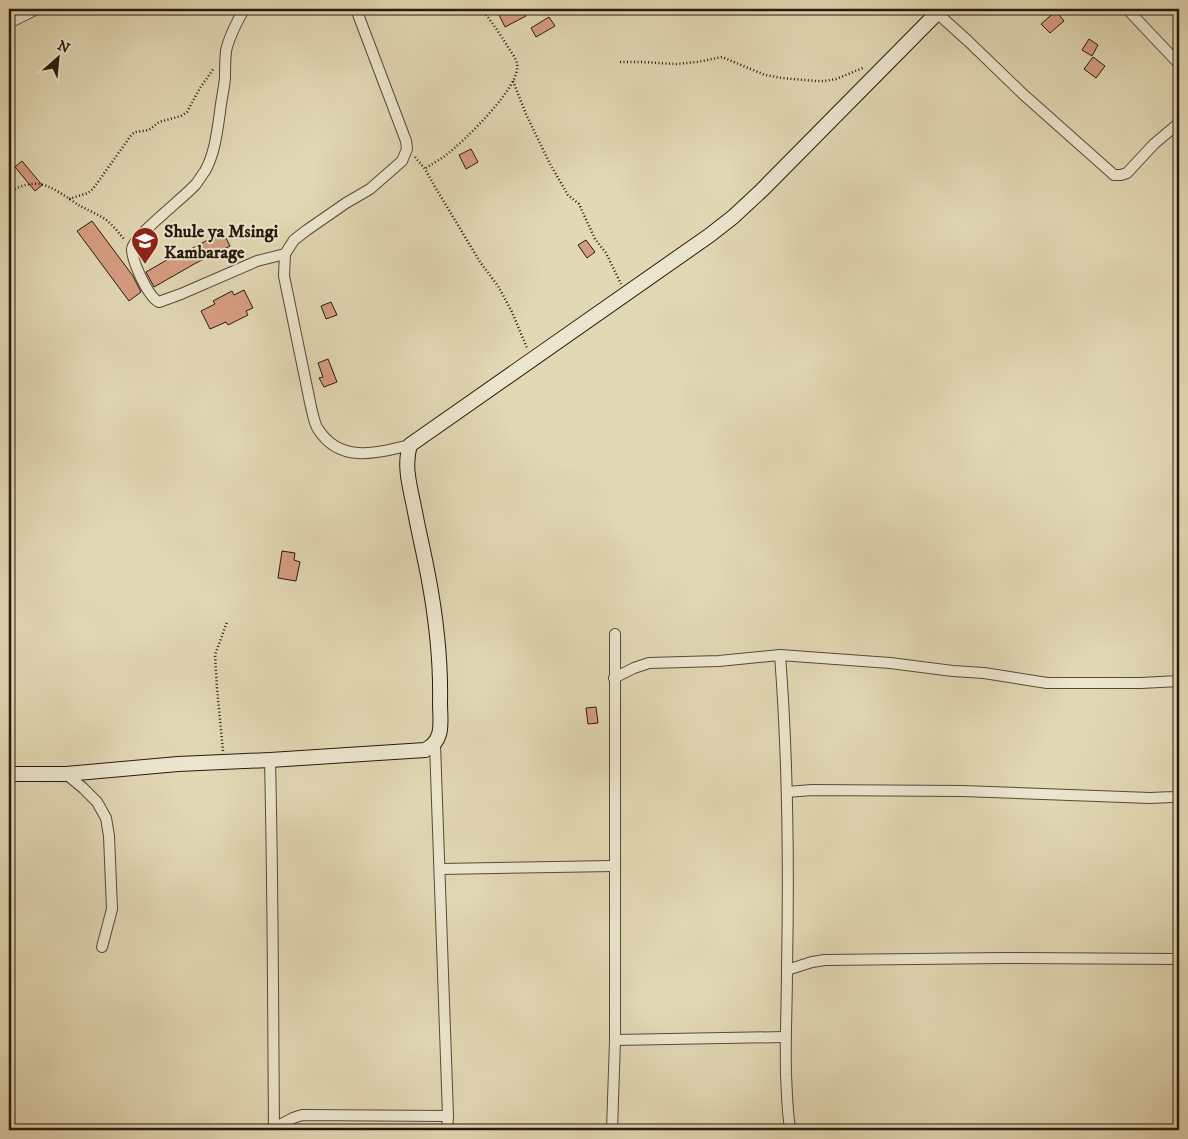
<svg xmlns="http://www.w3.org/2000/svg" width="1188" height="1139" font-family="'IM FELL DW Pica',serif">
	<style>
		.building { fill: #d79d82; stroke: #271a0c }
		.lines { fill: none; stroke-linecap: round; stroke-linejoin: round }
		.street-casing { stroke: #564a36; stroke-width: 12 }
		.secondary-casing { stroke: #271a0c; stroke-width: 16 }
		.path { stroke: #271a0c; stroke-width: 2.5; stroke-dasharray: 1 2.5; stroke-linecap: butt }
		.street { stroke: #ece6ce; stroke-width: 10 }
		.secondary { stroke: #ece6ce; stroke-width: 14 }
		.labels { text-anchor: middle; stroke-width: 4; stroke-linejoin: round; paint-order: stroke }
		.poi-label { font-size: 18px; font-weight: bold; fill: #271a0c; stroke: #ece6ce; text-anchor: start }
	</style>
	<rect width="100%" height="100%" fill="#e2d8b4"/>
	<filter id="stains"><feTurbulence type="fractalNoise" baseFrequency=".004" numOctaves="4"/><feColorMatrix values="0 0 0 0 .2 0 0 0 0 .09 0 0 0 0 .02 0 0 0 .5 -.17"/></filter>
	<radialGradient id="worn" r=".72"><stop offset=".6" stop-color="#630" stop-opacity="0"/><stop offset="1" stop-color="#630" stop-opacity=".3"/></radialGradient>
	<g class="building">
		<path d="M506,9h16l4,7 -21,11 -7,-14z"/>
		<path d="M1056,11l8,10 -14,12 -9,-9z"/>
		<path d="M549,17l6,9 -19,11 -5,-9z"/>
		<path d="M1089,39l9,6 -6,11 -10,-6z"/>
		<path d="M1093,57l12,9 -9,12 -12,-9z"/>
		<path d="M471,149l7,13 -12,7 -7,-14z"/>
		<path d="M22,161l20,24 -7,6 -20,-24z"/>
		<path d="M92,221l41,55 8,16 -12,9 -52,-70z"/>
		<path d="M223,232l7,14 -34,17 -42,24 -8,-15 38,-22 1,2z"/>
		<path d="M586,240l9,12 -8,6 -9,-13z"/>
		<path d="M244,290l9,18 -7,3 2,4 -20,10 -2,-3 -16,7 -9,-18 14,-7 -2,-3 19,-10 2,4z"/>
		<path d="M331,302l6,13 -11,4 -5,-13z"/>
		<path d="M328,359l9,23 -13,5 -5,-9 4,-1 -5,-14z"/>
		<path d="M282,551l13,2 -1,7 6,2 -4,19 -18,-3z"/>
		<path d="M596,707l2,16 -10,1 -2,-16z"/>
	</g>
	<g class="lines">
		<defs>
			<g id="street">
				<path d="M244,9c-7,13 -15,27 -18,42 -1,9 -1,18 -1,27 -1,11 -4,23 -5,34 -3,20 -5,41 -15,59 -3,4 -6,9 -9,13 -11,13 -63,52 -64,65 0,12 16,48 27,53l22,-8 76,-33 28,-7"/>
				<path d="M356,9l50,132 1,8 -5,12 -32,28 -24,14 -39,27 -13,10 -9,14 -1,22 27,131c2,7 3,16 7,22 22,35 59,24 92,16"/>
				<path d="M1127,9l52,55"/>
				<path d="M937,13l31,28 56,54 90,80h7l6,-2 27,-29 25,-21"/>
				<path d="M9,23l28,-14"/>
				<path d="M780,655c8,104 9,209 7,314 0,35 -2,70 -1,106 1,18 1,35 4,53l4,2"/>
				<path d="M614,678l20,-10 15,-5 70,-2 61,-6 110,8 63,8 31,2 63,10h94l38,-2"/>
				<path d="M435,744l13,372 -1,14"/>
				<path d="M270,760c3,124 3,247 4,370"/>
				<path d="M66,774l17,14 14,14 9,16 3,18 3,73 -10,38"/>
				<path d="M787,792l25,-2 150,1 188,7 23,-1 6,-3"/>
				<path d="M440,869l174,-3"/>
				<path d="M787,970l25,-8 13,-2 178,-2 176,1"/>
				<path d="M615,1040l170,-3"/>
				<path d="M274,1128l19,-10 9,-3 146,1"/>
				<path d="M612,1130l3,-90v-406"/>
			</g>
			<path id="secondary" d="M9,774h57l112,-10 92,-4 155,-10c20,-9 15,-29 15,-47 1,-43 -4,-86 -12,-128 -4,-21 -9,-42 -13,-63 -4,-22 -12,-45 -5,-67l300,-210 23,-18 29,-27 179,-181"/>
		</defs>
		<use href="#street" class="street-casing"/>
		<use href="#secondary" class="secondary-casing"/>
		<g class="path">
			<path d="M620,62h22l34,2 21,-2 25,-5 43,18 17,3 34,3h9l11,-2 27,-11"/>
			<path d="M513,81l13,33 24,50 18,31 11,9 16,35 11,14 15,31"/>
			<path d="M415,157l10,12 9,16 46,77 18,24 14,26 15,36"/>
			<path d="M426,168c6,-4 13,-8 19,-12 18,-14 77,-70 72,-92 -1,-6 -6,-12 -9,-17 -8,-13 -17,-26 -26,-38"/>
			<path d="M9,193c8,-6 19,-10 30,-9 12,1 30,15 41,22 8,4 17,8 25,13 7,5 13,13 19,20"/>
			<path d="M69,199l19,-6 5,-4 39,-55 4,-2 13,-2 10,-8 22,-6 6,-4 13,-24 14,-20"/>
			<path d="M223,751l-6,-63 -2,-33 12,-33"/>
		</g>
		<use href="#street" class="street"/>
		<use href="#secondary" class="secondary"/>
	</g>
	<defs>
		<symbol id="school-pin" viewBox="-11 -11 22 30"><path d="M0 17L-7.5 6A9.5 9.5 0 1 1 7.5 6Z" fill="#8f2418" stroke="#ece6ce"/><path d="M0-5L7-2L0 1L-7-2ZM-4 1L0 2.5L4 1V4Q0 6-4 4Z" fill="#fff"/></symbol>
	</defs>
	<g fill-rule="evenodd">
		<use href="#school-pin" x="129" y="225" width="32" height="43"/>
	</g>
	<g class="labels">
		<g class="poi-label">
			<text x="164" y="237">Shule ya Msingi<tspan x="164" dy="21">Kambarage</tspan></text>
		</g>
	</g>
	<rect width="1188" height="1139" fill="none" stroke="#e2d8b4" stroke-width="30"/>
	<rect x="10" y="10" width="1168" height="1119" fill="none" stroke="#271a0c" stroke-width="2.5"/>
	<rect x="15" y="15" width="1158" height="1109" fill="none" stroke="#271a0c"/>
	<g transform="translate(58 58) rotate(27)" stroke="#ece6ce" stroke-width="4" paint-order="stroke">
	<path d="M0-4L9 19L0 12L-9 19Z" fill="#271a0c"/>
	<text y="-8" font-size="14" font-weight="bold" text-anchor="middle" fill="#271a0c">N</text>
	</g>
	<rect width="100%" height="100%" filter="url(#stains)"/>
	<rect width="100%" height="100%" fill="url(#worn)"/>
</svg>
